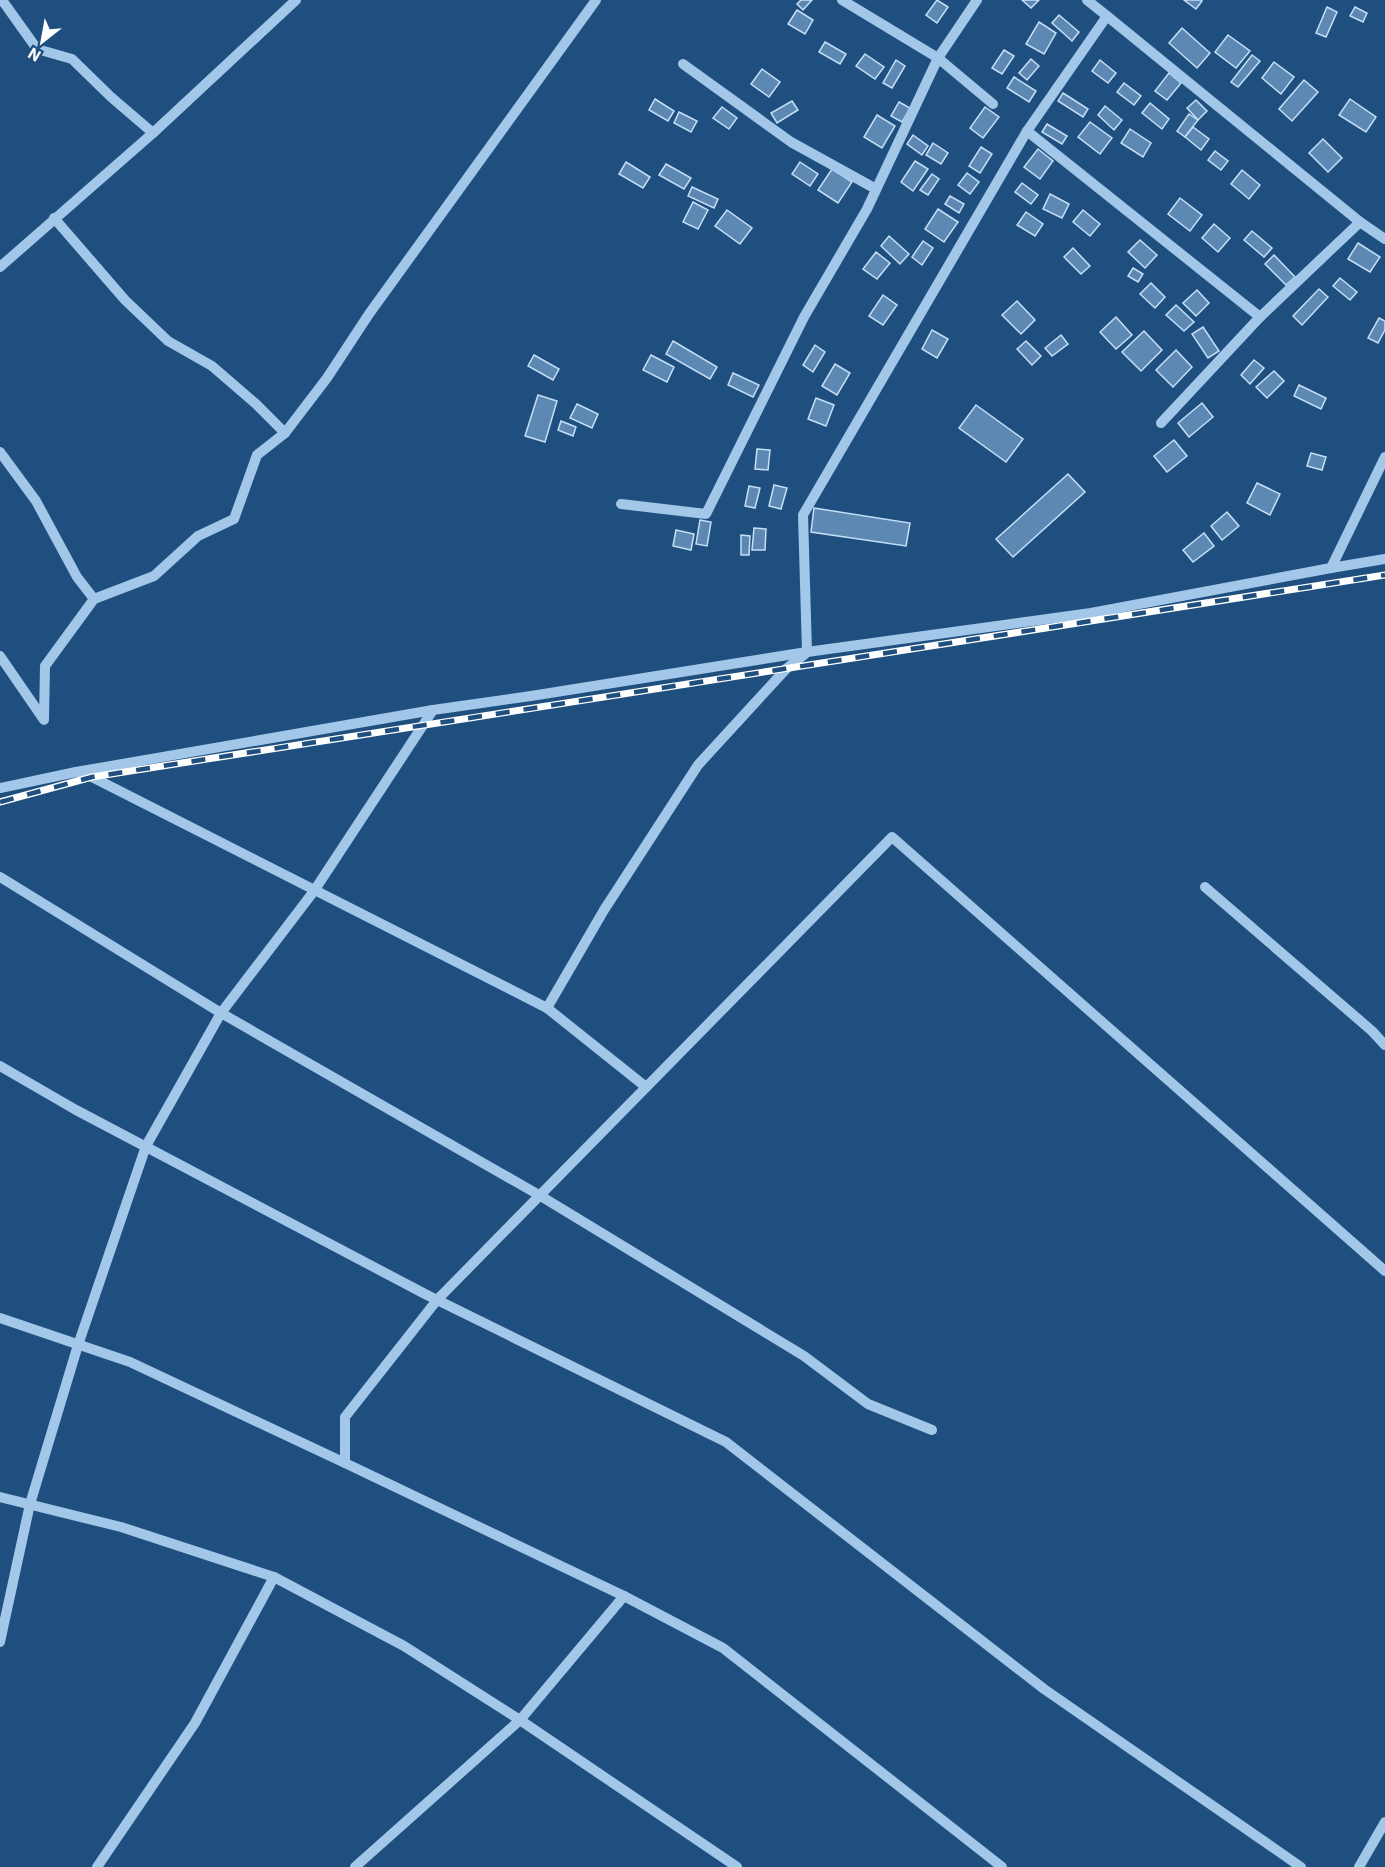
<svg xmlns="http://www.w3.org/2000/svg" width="1385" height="1867" font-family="'IBM Plex Sans',sans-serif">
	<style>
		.building { fill: #5c88b3; stroke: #c6dff6; stroke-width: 1.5 }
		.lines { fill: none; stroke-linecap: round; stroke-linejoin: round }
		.minor { stroke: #a2c7e8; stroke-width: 10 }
		.rail-casing { stroke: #fff; stroke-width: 7 }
		.rail { stroke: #1f4f7f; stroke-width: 4.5; stroke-dasharray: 14; stroke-linecap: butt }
	</style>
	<rect width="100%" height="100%" fill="#1f4f7f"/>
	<g class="building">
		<path d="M801,0h11l-9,10 -6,-6z"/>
		<path d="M937,0l11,7 -11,16 -11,-8z"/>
		<path d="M1022,0h17l-8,8z"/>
		<path d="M1184,0h17l1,1 -6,8z"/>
		<path d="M1327,7l10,5 -11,25 -10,-4z"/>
		<path d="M1355,7l12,6 -4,9 -13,-6z"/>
		<path d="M797,10l16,10 -8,14 -17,-10z"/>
		<path d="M1059,15l20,17 -7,9 -20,-18z"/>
		<path d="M1039,22l17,11 -12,21 -18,-10z"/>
		<path d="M1182,28l28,25 -13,15 -28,-25z"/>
		<path d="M1228,35l22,16 -14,17 -21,-16z"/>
		<path d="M825,42l21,12 -6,10 -21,-12z"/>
		<path d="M1004,50l10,6 -12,18 -10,-6z"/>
		<path d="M865,54l19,13 -9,12 -19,-13z"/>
		<path d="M1252,55l8,6 -22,26 -7,-5z"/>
		<path d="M1031,59l8,7 -12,14 -8,-7z"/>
		<path d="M896,60l9,6 -13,22 -9,-5z"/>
		<path d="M1100,60l16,13 -8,10 -16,-12z"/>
		<path d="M1274,62l20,15 -13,17 -19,-16z"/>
		<path d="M762,69l18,13 -11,15 -18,-13z"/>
		<path d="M1169,73l12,10 -14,17 -12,-9z"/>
		<path d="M1014,77l22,14 -7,11 -22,-14z"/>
		<path d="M1304,80l14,12 -26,29 -13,-12z"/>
		<path d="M1124,83l17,13 -7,9 -17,-13z"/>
		<path d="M1063,93l25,16 -5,8 -25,-16z"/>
		<path d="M655,99l19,12 -6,10 -19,-11z"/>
		<path d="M1350,99l26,18 -10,15 -27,-17z"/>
		<path d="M1196,100l11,11 -9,9 -11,-12z"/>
		<path d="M792,101l6,9 -21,13 -6,-10z"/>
		<path d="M899,102l11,6 -8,14 -11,-6z"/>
		<path d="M1150,103l19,16 -7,10 -20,-16z"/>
		<path d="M1105,106l17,14 -8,10 -16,-15z"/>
		<path d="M722,107l15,11 -8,11 -16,-11z"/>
		<path d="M985,107l14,10 -16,21 -13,-10z"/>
		<path d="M679,112l18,9 -6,11 -17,-9z"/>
		<path d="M1189,114l9,6 -13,17 -8,-6z"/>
		<path d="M877,115l18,11 -13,22 -18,-11z"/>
		<path d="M1090,122l22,16 -12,16 -22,-17z"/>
		<path d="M1047,124l20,12 -5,8 -20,-12z"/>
		<path d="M1193,127l16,12 -8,11 -16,-13z"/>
		<path d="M1130,129l21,14 -8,14 -22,-14z"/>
		<path d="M913,135l15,11 -6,9 -15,-11z"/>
		<path d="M1323,139l19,19 -14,14 -19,-19z"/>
		<path d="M933,143l15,10 -7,11 -15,-9z"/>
		<path d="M981,147l11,7 -12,19 -11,-7z"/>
		<path d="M1038,149l15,12 -13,18 -16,-12z"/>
		<path d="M1215,151l13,10 -7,9 -13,-10z"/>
		<path d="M915,161l13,8 -15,22 -12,-9z"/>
		<path d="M626,162l24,15 -7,11 -24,-14z"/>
		<path d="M800,162l18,12 -8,12 -18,-12z"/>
		<path d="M666,164l25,14 -7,11 -25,-14z"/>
		<path d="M832,169l20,13 -14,21 -20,-13z"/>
		<path d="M1242,170l18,15 -11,14 -18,-15z"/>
		<path d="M967,173l12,9 -9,12 -12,-9z"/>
		<path d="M932,174l7,5 -11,16 -8,-5z"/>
		<path d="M1022,183l16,12 -7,9 -16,-12z"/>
		<path d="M692,187l26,12 -4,9 -26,-12z"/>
		<path d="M1050,194l19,10 -7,14 -19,-9z"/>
		<path d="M950,196l14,8 -5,9 -14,-9z"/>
		<path d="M1180,198l22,17 -12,16 -22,-17z"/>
		<path d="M693,202l15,8 -10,19 -15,-7z"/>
		<path d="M938,209l20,13 -14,20 -19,-13z"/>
		<path d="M727,210l25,18 -12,16 -25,-18z"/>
		<path d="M1083,210l17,14 -10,12 -17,-14z"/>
		<path d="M1026,212l17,12 -8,12 -18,-11z"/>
		<path d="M1214,224l16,14 -12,14 -16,-14z"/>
		<path d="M1252,231l20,17 -8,9 -20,-17z"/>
		<path d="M889,236l20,18 -9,10 -19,-18z"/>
		<path d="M1140,240l17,15 -12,13 -17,-16z"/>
		<path d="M923,241l10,7 -11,17 -10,-8z"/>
		<path d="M1358,243l22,14 -10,15 -22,-13z"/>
		<path d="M1073,248l17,18 -9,8 -17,-17z"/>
		<path d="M876,252l14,11 -13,16 -14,-10z"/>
		<path d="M1274,255l21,22 -9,8 -21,-21z"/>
		<path d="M1133,268l10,6 -5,8 -10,-6z"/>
		<path d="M1340,278l17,14 -7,8 -17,-14z"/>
		<path d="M1151,283l14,14 -10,11 -15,-14z"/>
		<path d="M1319,289l9,8 -26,28 -9,-9z"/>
		<path d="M1197,290l12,13 -13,13 -13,-13z"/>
		<path d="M883,295l14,10 -14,20 -14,-9z"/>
		<path d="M1017,301l18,19 -14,14 -19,-19z"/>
		<path d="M1176,305l18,17 -10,9 -18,-16z"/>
		<path d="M1116,317l16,18 -16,14 -16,-17z"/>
		<path d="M1379,318l6,3v9l-7,13 -10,-5z"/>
		<path d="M1203,327l16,24 -11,7 -16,-24z"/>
		<path d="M932,330l16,9 -11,19 -15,-9z"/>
		<path d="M1144,331l18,19 -21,21 -19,-19z"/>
		<path d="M1061,335l7,9 -16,12 -7,-8z"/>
		<path d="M673,341l44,26 -7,12 -44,-25z"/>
		<path d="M1026,341l15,15 -9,9 -15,-16z"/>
		<path d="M815,345l10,7 -12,20 -10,-7z"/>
		<path d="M1176,350l16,17 -19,20 -17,-17z"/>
		<path d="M534,355l25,14 -6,11 -25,-14z"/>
		<path d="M651,355l23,12 -7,15 -24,-12z"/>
		<path d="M1254,360l10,8 -14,16 -9,-9z"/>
		<path d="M835,364l15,9 -13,22 -15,-9z"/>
		<path d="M1274,371l10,10 -17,17 -11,-11z"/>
		<path d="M733,373l26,12 -6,12 -25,-12z"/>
		<path d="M1299,385l27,13 -5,11 -27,-13z"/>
		<path d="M538,395l19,6 -12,41 -20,-6z"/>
		<path d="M816,398l18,7 -8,21 -18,-7z"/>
		<path d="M1202,403l11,14 -24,20 -11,-14z"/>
		<path d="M577,404l21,10 -6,14 -22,-10z"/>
		<path d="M976,405l47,34 -17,23 -47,-34z"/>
		<path d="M561,421l15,6 -3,9 -15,-6z"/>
		<path d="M1174,440l13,16 -20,16 -13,-16z"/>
		<path d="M757,449l13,1 -2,20 -13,-1z"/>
		<path d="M1311,453l15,4 -4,13 -15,-4z"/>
		<path d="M1068,474l17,18 -72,65 -17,-18z"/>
		<path d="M1257,483l23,11 -10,21 -23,-12z"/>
		<path d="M774,485l13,3 -6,21 -12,-3z"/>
		<path d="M749,486l11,2 -5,20 -10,-2z"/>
		<path d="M814,508l96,15 -4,23 -95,-14z"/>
		<path d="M1227,512l12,14 -17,14 -11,-14z"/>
		<path d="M700,520l11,2 -4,24 -11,-2z"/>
		<path d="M754,528l12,1 -1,21h-13z"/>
		<path d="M676,530l18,4 -3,16 -18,-4z"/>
		<path d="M1204,533l10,13 -21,16 -10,-12z"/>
		<path d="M741,535l9,1 -1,19h-8z"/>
	</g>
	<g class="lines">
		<g class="minor">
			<path d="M2,0l35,49 35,10 39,38 42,36"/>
			<path d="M842,0l96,58 55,46"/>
			<path d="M1087,0l20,16 -80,115 233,186 100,-95 25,17"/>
			<path d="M1107,16l253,206"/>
			<path d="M683,64l108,78 85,47"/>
			<path d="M1027,131l-224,384 4,137 284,-39 240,-45"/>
			<path d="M54,218l71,82 43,41 44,25 44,38 29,29 42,-55 42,-64 227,-314"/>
			<path d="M0,267l153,-134 143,-133"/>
			<path d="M1161,423l99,-106"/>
			<path d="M0,452l36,49 41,76 17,22 -49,67 -1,54 -44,-64"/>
			<path d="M1385,457l-54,111 54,-9"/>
			<path d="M621,504l85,10 98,-197 63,-108 71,-151 39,-58"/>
			<path d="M94,599l60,-23 44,-40 36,-17 23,-64 28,-22"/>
			<path d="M76,772l16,5 455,231 99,79"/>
			<path d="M0,788l76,-16 357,-62"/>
			<path d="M0,877l221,136 318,182 265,161 64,48 64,26"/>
			<path d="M1205,887l167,144 13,14"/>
			<path d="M547,1008l57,-98 94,-145 88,-96 19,-15"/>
			<path d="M0,1066l76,44 349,184 301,148 318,247 257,178"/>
			<path d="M0,1318l130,44 215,101 279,133 99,52 279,219"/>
			<path d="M345,1463v-46l92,-117 455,-463 493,434"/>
			<path d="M0,1497l121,30 153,50 130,69 116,74 217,147"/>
			<path d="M0,1642l30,-138 48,-159 68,-199 75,-133 93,-122 119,-181 98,-14 276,-44"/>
			<path d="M97,1867l98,-144 79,-146"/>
			<path d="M355,1867l165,-147 104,-124"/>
			<path d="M1359,1867l26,-45"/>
		</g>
		<defs>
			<path id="rail" d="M0,802l92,-25 1293,-202"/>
		</defs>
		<use href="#rail" class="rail-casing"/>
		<use href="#rail" class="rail"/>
	</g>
	<g transform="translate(42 42) rotate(211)" stroke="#1f4f7f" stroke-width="4.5" paint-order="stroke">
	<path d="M0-4.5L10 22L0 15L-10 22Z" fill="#ffffff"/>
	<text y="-9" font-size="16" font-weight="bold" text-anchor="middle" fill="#ffffff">N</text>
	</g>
</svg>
